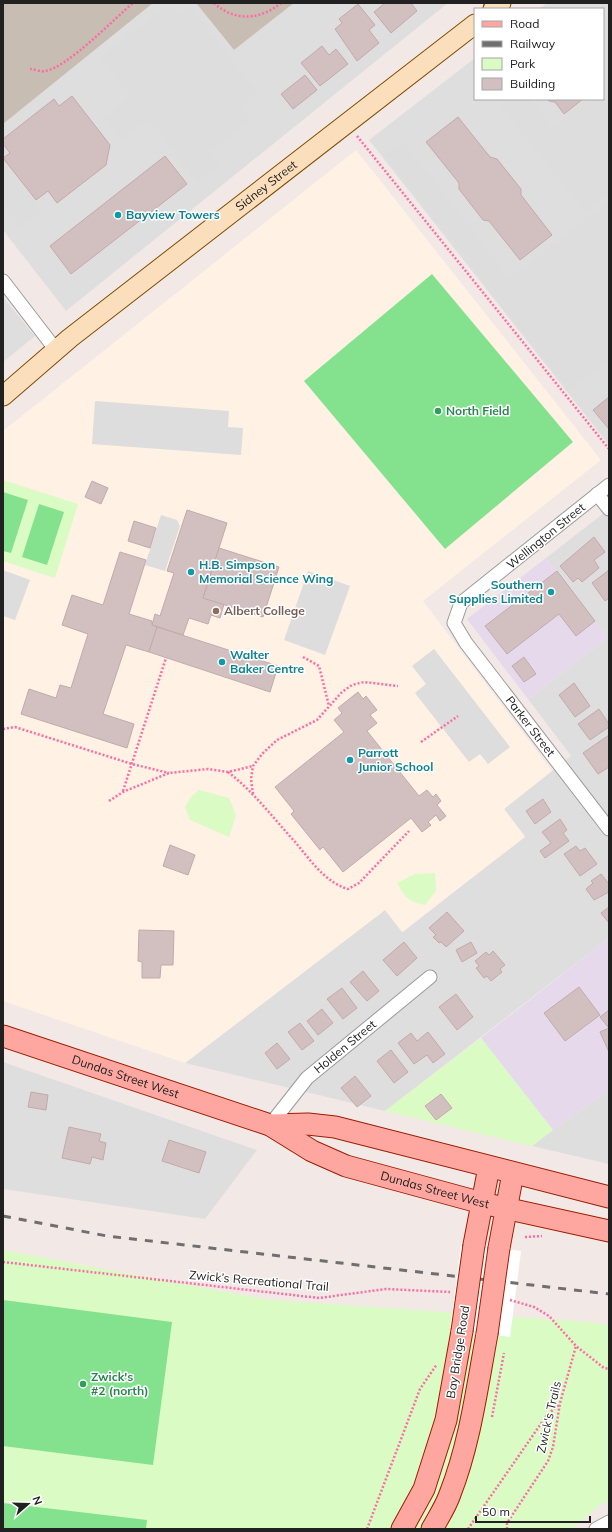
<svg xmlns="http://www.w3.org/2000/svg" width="612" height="1532" font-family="Mulish,sans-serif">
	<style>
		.residential { fill: #dfdede }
		.industrial { fill: #e5d9eb }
		.education { fill: #fff1e3 }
		.construction { fill: #c7bdb2 }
		.park { fill: #dbfbc5 }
		.pitch { fill: #84e28f }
		.parking { fill: #ddd }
		.pier { fill: #fff }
		.building { fill: #d2c0c1; stroke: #c4a9ab }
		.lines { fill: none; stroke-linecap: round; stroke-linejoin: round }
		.minor-casing { stroke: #9b9b9b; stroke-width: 15 }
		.secondary-casing { stroke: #7e4e02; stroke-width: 21 }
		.primary-casing { stroke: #9e1c00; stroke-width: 23 }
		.path { stroke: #fd6ca5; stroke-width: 2.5; stroke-dasharray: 2 2; stroke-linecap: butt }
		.minor { stroke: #fff; stroke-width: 13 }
		.secondary { stroke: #fbdfbc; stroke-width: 19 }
		.primary { stroke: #fea7a0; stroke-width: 21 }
		.rail { stroke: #6f6f6f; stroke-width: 3; stroke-dasharray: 8 8; stroke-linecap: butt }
		.primary-bridge-casing { stroke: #9e1c00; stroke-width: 23; stroke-linecap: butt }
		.primary-bridge { stroke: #fea7a0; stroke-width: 21 }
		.culture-dot { fill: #0f9aa8; stroke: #fff; stroke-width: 1.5 }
		.leisure-dot { fill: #2e9e5b; stroke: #fff; stroke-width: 1.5 }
		.education-dot { fill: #8d6e63; stroke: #fff; stroke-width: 1.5 }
		.labels { text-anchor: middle; stroke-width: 3; stroke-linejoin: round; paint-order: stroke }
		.street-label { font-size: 12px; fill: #212121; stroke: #fff }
		.culture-label { font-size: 12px; font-weight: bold; fill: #0d838f; stroke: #fff; text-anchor: start }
		.leisure-label { font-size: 12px; font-weight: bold; fill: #27864d; stroke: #fff; text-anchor: start }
		.education-label { font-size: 12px; font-weight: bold; fill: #785e54; stroke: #fff; text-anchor: start }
	</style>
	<rect width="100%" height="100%" fill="#f2e9e7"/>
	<g class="residential">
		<path d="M153,3h43l38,47 60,-47h154l-382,308 -63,-81v-106z"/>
		<path d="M547,3h62v442l-240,-305 106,-82v41h128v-90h-64z"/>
		<path d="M3,297l32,39 -32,26z"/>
		<path d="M609,509v429l-224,173 -200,-48 200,-153 18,22 122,-96 -21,-27 67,-53 -43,-57 79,-61 -61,-80z"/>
		<path d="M3,1062l254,88 -52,69 -202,-30z"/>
		<path d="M609,1090v74l-77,-18 21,-16z"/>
	</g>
	<g class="industrial">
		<path d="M546,558l61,80 -79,61 -61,-80z"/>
		<path d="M609,938v152l-56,40 -72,-92z"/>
	</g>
	<path class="education" d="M356,150l245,310 -178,141 129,170 -48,38 21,28 -123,95 -17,-22 -200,153 -182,-62v-570z"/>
	<g class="construction">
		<path d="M3,3h150l-150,121z"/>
		<path d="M196,3h98l-60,47z"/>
	</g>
	<g class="park">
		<path d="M3,480l75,24 -23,74 -52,-17z"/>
		<path d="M199,790l30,8 7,17 -7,22 -39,-17 -5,-13 5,-9z"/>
		<path d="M435,873l1,18 -11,14c-17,-4 -19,-6 -28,-22l18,-9z"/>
		<path d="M481,1038l72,92 -21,16 -147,-35z"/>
		<path d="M3,1250l267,50 319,22 20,3v176l-9,4 -29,24h-568z"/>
	</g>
	<g class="pitch">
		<path d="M432,274l141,168 -128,107 -141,-168z"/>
		<path d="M3,492l25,8 -17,53 -8,-2z"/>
		<path d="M39,504l25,8 -17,53 -25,-8z"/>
		<path d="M3,1300l169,22 -19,143 -150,-19z"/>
		<path d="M3,1503l144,17 -1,9h-143z"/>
	</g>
	<g class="parking">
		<path d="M169,3l9,12 12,-9 68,87 -18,14 11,13 -41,32 9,13 -22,17 -49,-63 -27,21 -17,-23 26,-21 -30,-38z"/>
		<path d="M609,83v111l-24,19 -90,-114h36l22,28 36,-28h14v-11z"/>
		<path d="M403,141l107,138 99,-77v158l-40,31 -184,-236z"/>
		<path d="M3,161l39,50 -21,16 -18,-24z"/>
		<path d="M95,401l134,10 -1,16 15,1 -2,27 -149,-11z"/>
		<path d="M161,515l16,5 3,6 -15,45 -20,-6z"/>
		<path d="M3,570l27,10 -15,40 -12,-4z"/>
		<path d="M308,571l42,15 -25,69 -41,-15z"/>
		<path d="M434,649l76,98 -22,17 -8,-10 -11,8 -54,-69 11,-9 -14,-18z"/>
	</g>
	<path class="pier" d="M461,1243l60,8 -11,86 -60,-8z"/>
	<g class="building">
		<path d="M385,3h26l6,8 -26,22 -17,-21z"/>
		<path d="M358,4l17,21 -6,5 10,13 -22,18 -22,-32 7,-6 -3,-4z"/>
		<path d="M322,46l7,9 7,-6 12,15 -28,22 -19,-23z"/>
		<path d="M305,75l12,15 -24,19 -12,-15z"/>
		<path d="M72,96l38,49 -4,20 -49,38 -9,-12 -12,9 -33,-42 7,-5 -7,-9v-5l51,-40 5,7z"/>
		<path d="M547,99h36l-19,15 -9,-12 -6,-1z"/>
		<path d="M458,117l32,40 7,2 24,30v6l31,40 -32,25 -31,-39 -6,-1 -24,-31v-6l-33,-41z"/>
		<path d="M165,156l22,28 -116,90 -21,-28z"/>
		<path d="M609,397v32l-16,-19z"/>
		<path d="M92,481l16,7 -7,16 -16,-7z"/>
		<path d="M187,510l40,13 -24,75 21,6 -4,14 -9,-3 -3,9 -19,-6 -6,17 -31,-10 3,-11 5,2 14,-43 -7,-2z"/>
		<path d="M134,521l22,7 -6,20 -22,-7z"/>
		<path d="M594,537l11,15 -11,8 5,8 -17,14 -4,-4 -5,4 -13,-16z"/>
		<path d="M219,548l60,19 -16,50 -60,-19z"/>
		<path d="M120,552l26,8 -17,54 23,7v4l5,2 -8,25 -23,-7 -23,69 31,10 -7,24 -106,-34 8,-25 27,9 4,-13 11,3 17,-54 -26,-9 10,-30 31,10z"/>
		<path d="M609,570v28l-4,3 -13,-18z"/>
		<path d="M557,571l38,50 -19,15 -17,-22 -52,40 -22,-28z"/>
		<path d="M157,627l121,39 -8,26 -121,-40z"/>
		<path d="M524,657l12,17 -12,8 -12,-16z"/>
		<path d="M574,683l16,23 -15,11 -16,-22z"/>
		<path d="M358,692l5,7 3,-3 11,14 -7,5 7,8 -10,8 52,65 8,-6 6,7 3,-3 5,7 -4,4 9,11 -6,5 -4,-6 -8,7 3,3 -9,7 -11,-14 -68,54 -20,-25 -3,3 -29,-36 3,-3 -19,-24 69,-55 -10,-12 8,-7 -4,-5z"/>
		<path d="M599,709l10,15v3l-19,13 -12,-16z"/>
		<path d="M609,735v32l-11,7 -15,-21z"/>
		<path d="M543,799l8,13 -16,12 -9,-13z"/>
		<path d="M560,819l7,11 -4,3 6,8 -24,17 -5,-7 11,-8 -9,-11z"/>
		<path d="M170,845l25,10 -7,20 -25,-9z"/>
		<path d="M576,846l4,5 5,-3 12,16 -17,12 -16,-22z"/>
		<path d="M601,874l8,10v8l-15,8 -8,-11 7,-6 -2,-2z"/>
		<path d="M609,907v16l-8,-10z"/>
		<path d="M447,912l17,19 -18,16 -5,-5 -2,1 -6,-6 3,-2 -7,-7z"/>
		<path d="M139,930l35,1 -1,34h-12l-1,13h-18v-16l-4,-1z"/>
		<path d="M404,942l13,16 -20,18 -14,-16z"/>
		<path d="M471,942l6,11 -15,9 -6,-12z"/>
		<path d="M493,951l12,14 -5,4 2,3 -11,9 -4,-5 -3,2 -8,-10 3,-2 -4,-5 11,-9 3,3z"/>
		<path d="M363,971l16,20 -12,10 -17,-19z"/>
		<path d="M579,987l21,28 -35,26 -21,-28z"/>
		<path d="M342,988l15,20 -14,11 -16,-20z"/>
		<path d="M456,994l17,23 -16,13 -18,-23z"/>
		<path d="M322,1009l11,14 -15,12 -11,-14z"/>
		<path d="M609,1010v17h-1l-8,-10z"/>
		<path d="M300,1023l14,18 -12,9 -14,-18z"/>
		<path d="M609,1028v24l-9,-20z"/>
		<path d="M428,1032l17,22 -12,9 -6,-8 -13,9 -16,-21 13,-10 6,8z"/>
		<path d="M277,1043l13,16 -13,10 -12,-16z"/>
		<path d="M391,1050l17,22 -14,11 -17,-22z"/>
		<path d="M355,1076l16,20 -14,11 -16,-19z"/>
		<path d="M31,1092l17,3 -2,15 -18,-3z"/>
		<path d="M441,1094l11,14 -16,12 -11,-14z"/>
		<path d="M69,1127l32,7 -2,7 7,2 -3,17 -11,-3 -2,7 -28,-6z"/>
		<path d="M169,1140l37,12 -7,21 -37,-12z"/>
	</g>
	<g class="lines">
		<defs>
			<g id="minor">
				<path d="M3,281l53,69"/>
				<path id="s1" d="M609,485l-148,118 -7,20 12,20 143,186"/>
				<path d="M597,494l12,15"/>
				<path id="s2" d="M270,1125l37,-47 123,-101"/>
				<path d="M596,1529l13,-7"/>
			</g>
			<g id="secondary">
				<path d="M493,9l8,-6"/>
				<path id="s3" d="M3,396l67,-58 405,-314"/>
			</g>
			<g id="primary">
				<path id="s4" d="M3,1036l267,89 42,26 34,15 136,37 127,28"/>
				<path d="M270,1125l38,-1 27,3 274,70"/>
				<path d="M474,1245l15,-78"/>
				<path d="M499,1248l14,-75"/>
				<path d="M402,1529l22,-40 22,-69 16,-89"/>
				<path d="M432,1529c6,-11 14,-23 18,-35 20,-51 27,-106 37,-160"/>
			</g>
		</defs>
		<use href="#minor" class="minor-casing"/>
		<use href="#secondary" class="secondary-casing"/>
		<use href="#primary" class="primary-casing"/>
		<g class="path">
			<path d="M214,3c21,19 46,17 67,0"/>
			<path d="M30,69c4,0 11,3 15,2 22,-3 70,-53 88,-68"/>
			<path d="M357,136l252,313"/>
			<path d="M303,657l16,9 10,40"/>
			<path d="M3,729l12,-2 117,37 37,9"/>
			<path d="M421,742l37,-26"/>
			<path d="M228,772c26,20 46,47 68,71 15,18 29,39 52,46l11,-6 50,-52"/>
			<path d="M123,791l43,-133"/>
			<path d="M253,794l-2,-15 2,-13 9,-12 15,-14 40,-20 25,-28 10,-7 12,-3 34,4"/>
			<path d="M109,801l14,-9 46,-19 39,-4 20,3 25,-6"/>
			<path d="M525,1237l17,-1"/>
			<path d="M3,1262l316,36 67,-9 64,3"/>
			<path d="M510,1300l24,7 15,9 27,30 28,22 5,1"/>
			<path d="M492,1417l12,-64"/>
			<path d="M367,1529l53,-140 17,-25"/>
			<path d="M468,1529l79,-114 13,-11"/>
			<path d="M507,1529v-6l41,-62 5,-14 7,-44 16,-57"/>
		</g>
		<use href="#minor" class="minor"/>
		<use href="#secondary" class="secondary"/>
		<use href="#primary" class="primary"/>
		<path class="rail" d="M3,1216l104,20 502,58"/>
		<defs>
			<g id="primary-bridge">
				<path d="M462,1331l12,-86"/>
				<path d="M487,1334l12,-86"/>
			</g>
		</defs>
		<use href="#primary-bridge" class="primary-bridge-casing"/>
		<use href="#primary-bridge" class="primary-bridge"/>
	</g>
	<g class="culture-dot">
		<circle cx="118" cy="215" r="4"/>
		<circle cx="191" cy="572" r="4"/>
		<circle cx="551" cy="592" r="4"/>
		<circle cx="222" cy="662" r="4"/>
		<circle cx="350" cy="760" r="4"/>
	</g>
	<g class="leisure-dot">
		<circle cx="438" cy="411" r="4"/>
		<circle cx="83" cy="1384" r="4"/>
	</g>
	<circle class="education-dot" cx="216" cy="611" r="4"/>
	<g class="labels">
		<g class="street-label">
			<text dy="4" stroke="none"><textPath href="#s3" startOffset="337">Sidney Street</textPath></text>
			<text transform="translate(546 536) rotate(-39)" y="4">Wellington Street</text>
			<text dy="4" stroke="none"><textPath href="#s1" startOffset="339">Parker Street</textPath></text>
			<text dy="4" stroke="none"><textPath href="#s2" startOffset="109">Holden Street</textPath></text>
			<text dy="4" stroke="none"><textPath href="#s4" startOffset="129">Dundas Street West</textPath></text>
			<text dy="4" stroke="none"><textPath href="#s4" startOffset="460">Dundas Street West</textPath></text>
			<text transform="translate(259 1281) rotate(5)" y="4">Zwick’s Recreational Trail</text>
			<text transform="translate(458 1352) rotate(-81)" y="4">Bay Bridge Road</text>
			<text transform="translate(549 1417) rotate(-77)" y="4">Zwick's Trails</text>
		</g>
		<g class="culture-label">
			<text x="126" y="219">Bayview Towers</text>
			<text x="199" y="569">H.B. Simpson<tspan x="199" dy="14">Memorial Science Wing</tspan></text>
			<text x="543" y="589" text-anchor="end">Southern<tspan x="543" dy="14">Supplies Limited</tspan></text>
			<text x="230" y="659">Walter<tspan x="230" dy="14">Baker Centre</tspan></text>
			<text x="358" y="757">Parrott<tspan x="358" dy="14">Junior School</tspan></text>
		</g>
		<g class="leisure-label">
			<text x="446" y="415">North Field</text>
			<text x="91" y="1381">Zwick's<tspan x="91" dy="14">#2 (north)</tspan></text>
		</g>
		<g class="education-label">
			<text x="224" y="615">Albert College</text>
		</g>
	</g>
	<rect width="612" height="1532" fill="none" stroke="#212121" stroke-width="8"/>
	<rect x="474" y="8" width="130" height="92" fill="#ffffff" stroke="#a6a6a6"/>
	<rect x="482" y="21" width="20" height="6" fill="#fea7a0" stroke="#a6a6a6"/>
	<text x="510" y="28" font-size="12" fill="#212121">Road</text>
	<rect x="482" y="41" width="20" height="6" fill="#6f6f6f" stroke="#a6a6a6"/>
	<text x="510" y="48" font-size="12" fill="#212121">Railway</text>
	<rect x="482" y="58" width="20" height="12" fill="#dbfbc5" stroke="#a6a6a6"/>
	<text x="510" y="68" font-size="12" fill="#212121">Park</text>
	<rect x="482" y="78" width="20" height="12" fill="#d2c0c1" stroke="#a6a6a6"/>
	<text x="510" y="88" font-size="12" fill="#212121">Building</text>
	<g transform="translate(28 1504) rotate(70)" stroke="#ffffff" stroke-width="3" paint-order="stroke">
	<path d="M0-3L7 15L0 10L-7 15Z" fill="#212121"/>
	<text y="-6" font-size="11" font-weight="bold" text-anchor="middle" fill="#212121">N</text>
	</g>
	<path d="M476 1516v6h114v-6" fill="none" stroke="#212121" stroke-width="2"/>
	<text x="482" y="1516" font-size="12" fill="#212121" stroke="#ffffff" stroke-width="3" paint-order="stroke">50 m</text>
</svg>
